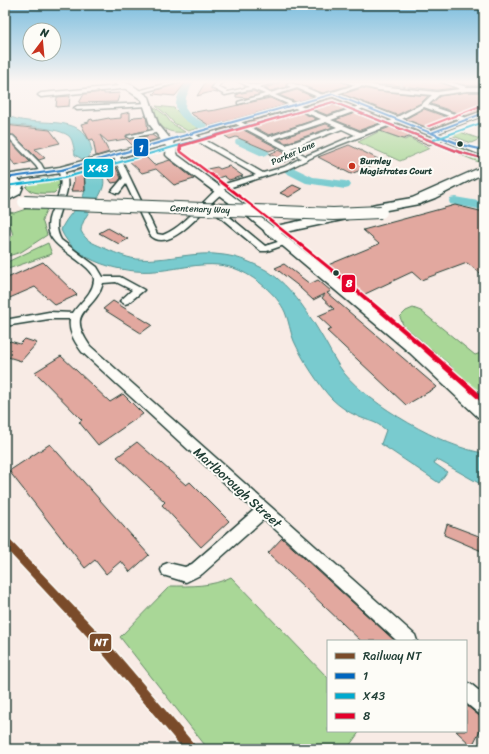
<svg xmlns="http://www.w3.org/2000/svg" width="489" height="754" font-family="Sriracha,sans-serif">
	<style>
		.green { fill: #a9d797; stroke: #648a66 }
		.water { fill: #79cbcf; stroke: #559291 }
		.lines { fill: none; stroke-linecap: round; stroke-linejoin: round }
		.river { fill: #79cbcf; fill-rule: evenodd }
		.building { fill: #e2a89f; stroke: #1f3d34 }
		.street-tunnel { stroke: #cdc8c2; stroke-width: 5.5; stroke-dasharray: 5.5 3; stroke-linecap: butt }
		.street-casing { stroke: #1f3d34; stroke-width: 3 }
		.secondary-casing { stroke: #1f3d34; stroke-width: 3 }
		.primary-casing { stroke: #1f3d34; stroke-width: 3 }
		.street { fill: #fdfcf7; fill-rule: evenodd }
		.secondary { fill: #fdfcf7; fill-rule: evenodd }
		.primary { fill: #fdfcf7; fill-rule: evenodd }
		.primary-bridge-casing { stroke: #1f3d34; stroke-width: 14; stroke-linecap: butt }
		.primary-bridge { stroke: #fdfcf7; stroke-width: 12 }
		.bus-1-casing { stroke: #fdfcf7; stroke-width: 3 }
		.bus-2-casing { stroke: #fdfcf7; stroke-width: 3 }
		.bus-3-casing { stroke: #fdfcf7; stroke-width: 3 }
		.bus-1 { fill: #0065bd; fill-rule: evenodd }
		.bus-2 { fill: #00a9ce; fill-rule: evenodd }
		.bus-3 { fill: #e4002b; fill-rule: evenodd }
		.rail-1-casing { stroke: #fdfcf7; stroke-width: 3 }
		.rail-1 { fill: #7a4b2a; fill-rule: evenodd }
		.bus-dot { fill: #1f3d34; stroke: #fdfcf7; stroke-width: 1.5 }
		.poi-dot { fill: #c8321e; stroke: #fdfcf7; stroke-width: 1.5 }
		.labels { text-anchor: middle; stroke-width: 4; stroke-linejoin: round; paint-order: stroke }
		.far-street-label { font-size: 9px; fill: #1f3d34; stroke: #fdfcf7 }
		.far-poi-label { font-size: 9px; font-weight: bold; fill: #1f3d34; stroke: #fdfcf7; text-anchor: start }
		.near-street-label { font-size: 13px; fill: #1f3d34; stroke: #fdfcf7 }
		.line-badge { stroke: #fdfcf7; stroke-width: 1.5 }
		.badge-label { font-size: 11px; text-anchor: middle; font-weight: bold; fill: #fff }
	</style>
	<rect width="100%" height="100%" fill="#f8ebe5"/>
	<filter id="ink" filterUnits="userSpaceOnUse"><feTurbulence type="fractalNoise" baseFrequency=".025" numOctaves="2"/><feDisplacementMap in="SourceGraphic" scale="8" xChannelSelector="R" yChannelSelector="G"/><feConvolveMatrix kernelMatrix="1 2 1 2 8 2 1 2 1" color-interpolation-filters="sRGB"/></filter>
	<g filter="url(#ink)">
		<g class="green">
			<path d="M156,106l18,2 10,10 15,10 -11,3 -14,-8 -8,-9z"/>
			<path d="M154,107l11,8 6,8 14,9c-21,2 -27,-6 -31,-25z"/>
			<path d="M380,131l25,9 4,-2 21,10 -30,13 -42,-19z"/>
			<path d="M460,132l20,7 -9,4 -25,-10z"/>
			<path d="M459,147l25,10v4l-3,2 -30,-12z"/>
			<path d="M54,177l8,7 -5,2 2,2 -5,5c-8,0 -23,2 -28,-6 7,-8 18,-9 28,-10z"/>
			<path d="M26,209h21l-5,11 5,15 -26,17 -16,5v-13l8,-9 -4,-13 -4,-4v-7l9,2z"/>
			<path d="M48,243l4,11 -47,16v-7z"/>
			<path d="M413,308l8,3 54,44 9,-3v47l-34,-34 -47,-40 -3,-8 6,-6z"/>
			<path d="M231,577l97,101v53h32l-13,18h-139l-88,-112 50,-51c20,0 42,1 61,-9z"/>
		</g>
		<path class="water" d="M5,114c28,18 79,-7 87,37l-4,6c5,7 12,12 15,20 6,16 -21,36 -22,54 5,10 12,12 21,16 11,5 22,10 34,12 29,3 59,-9 88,-4 15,2 29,8 42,15 27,17 45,47 61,75 5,9 10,19 17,28 25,31 100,75 140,80v33l-48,-27 -2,4 13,9 -8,11 -58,-39 5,-14c-12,-10 -16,-8 -29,-14 -9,-4 -18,-10 -25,-17 -12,-12 -31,-42 -38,-58 -4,-9 -5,-20 -9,-29 -8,-18 -31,-36 -49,-43 -26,-10 -54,0 -81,2 -31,3 -81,-9 -94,-41 5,-14 22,-26 24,-40 1,-6 0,-13 -1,-19l4,-4 -4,-7 -9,-5c-1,-6 -2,-14 -5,-18 -9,-10 -51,-11 -65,-13z"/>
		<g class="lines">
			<g class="river">
				<path d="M186,81h8l-8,16 -1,11 5,7 16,9 1,2 -1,2c-6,2 -10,-1 -15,-4 -22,-13 -16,-25 -5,-43z"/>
				<path d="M240,139l28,12 2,2 -6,3 -4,-1 -24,-11 -1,-2 1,-2z"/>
				<path d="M290,166l23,11 32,4 4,1 2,3 -2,3 -4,1 -39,-6 -20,-10 -2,-3 2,-3z"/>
				<path d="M455,197l29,5v8l-34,-6 -1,-3 1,-3z"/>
			</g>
		</g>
		<g class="building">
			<path d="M185,81h2l-12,15 -22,-2 4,-4 27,-8z"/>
			<path d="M206,81h9l-4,7 7,5 -7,-1 -14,4z"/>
			<path d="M280,81h61l9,4 -27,8 -33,-11 -4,3 1,2 -17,4 -6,-3 14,-4z"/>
			<path d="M357,81h82l15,7 -17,2z"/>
			<path d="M450,81h34v5h-17z"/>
			<path d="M362,88l16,3 50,5 -7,7 -24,12 -55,-21z"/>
			<path d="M297,90l17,7 -18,5 -17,-7z"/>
			<path d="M253,91l8,3 -13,4 -12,-1v-2l3,-1h-3z"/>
			<path d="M104,92v2l16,-1 -3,9 -38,1 5,-9z"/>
			<path d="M467,92h17v18l-18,6 -35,-12 9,-8z"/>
			<path d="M70,96l-1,10 -13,1 1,-10z"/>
			<path d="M270,98l16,7 -76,21 -20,-13 16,-3 2,1 8,-1z"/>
			<path d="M332,98l23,8 -28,9 -23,-9z"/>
			<path d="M424,109l31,11 -24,9 -26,-10z"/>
			<path d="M295,110l22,9 -48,16 -24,-13z"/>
			<path d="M364,110l25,10 -29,10 -25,-10z"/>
			<path d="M130,112v9l4,-4 12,-1 2,14 -21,5 -1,2 4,2 22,-4 6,4 -25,7 -7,-7 -18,3 -8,-7 9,17 -13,4 -3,-17 -4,1 -8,-16 8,-2v-2l3,-1 1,2 16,-3 1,1 11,-1v-4z"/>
			<path d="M326,124l7,3 -47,16 -8,-4z"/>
			<path d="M398,124l26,10 16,7 -11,4 -20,-8 -6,2 -23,-8z"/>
			<path d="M5,125l45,5 10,13 -25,6 10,9 -6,2 -25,-25h-6v4l22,23 -14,4 -11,-13z"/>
			<path d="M236,126l42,22 -9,3 -33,-14 -6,2 -13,-8z"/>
			<path d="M349,145l13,6 20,10 -31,13 -33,-17z"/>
			<path d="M279,150l16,8 -11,4 -15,-8z"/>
			<path d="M142,153l12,12 16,-5 24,19 -20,6 -18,-16 -14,4 -17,-16z"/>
			<path d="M113,161l8,17 -3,4 -6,1 -13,-19z"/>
			<path d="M229,166l14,10 -14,4 -5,-4 -6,2 -11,-9 10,-2 3,2z"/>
			<path d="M82,169l2,2 1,20h-14l3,-10 -1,-10z"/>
			<path d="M293,185l9,4 -13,8 -9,-4z"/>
			<path d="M455,205l29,7v64l-17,-13 -46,17 -9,-8 -47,22 -37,-29 51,-21 -16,-14z"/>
			<path d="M108,228l20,11 -9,5 -20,-11z"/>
			<path d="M43,262l34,33 -22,10 -20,-18 -30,13v-21z"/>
			<path d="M284,264l26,20 8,-4 13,11 -4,2 110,94 -31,18 -79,-74 5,-2 -14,-13 16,-7 -12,-11 3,-4 -12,6 -13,-12h1l-26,-20z"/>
			<path d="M113,301l39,24 -11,8 -38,-24z"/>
			<path d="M25,339l12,4 -16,18 -16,-5v-10l5,-5 10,3z"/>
			<path d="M61,356l49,46 13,-8 20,20 -45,31 -19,-23 3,-2 -47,-48z"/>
			<path d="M137,442l49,43 4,-3 39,39 -28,26 -39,-42 3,-3 -48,-45z"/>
			<path d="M50,444l99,111 -19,17 -9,-11 -15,13 -11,-14 -10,8 -76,-97z"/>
			<path d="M447,524l37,14v14l-40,-17z"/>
			<path d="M282,538l113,103h-34l-93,-88z"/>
			<path d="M466,705l18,15v3l-12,23 -16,-15h10z"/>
		</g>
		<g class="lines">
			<path class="street-tunnel" d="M399,81l10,10"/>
			<defs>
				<g id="street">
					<path d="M176,81h8l-47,13 -3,-2z"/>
					<path d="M217,81h8l-4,2 -3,4 10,5 21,-5 -11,-6c6,0 10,3 15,4 8,1 18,-4 26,-4l-20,6 11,6 21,-6 -4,-2 3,-2 11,3 22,9 32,-10 -13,-4h8l28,5 59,6 23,-3 -20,-8h6l21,6h17v4h-17l-28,4 -11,10 38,13 18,-7v4l-47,18 47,19v4l-86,-34 -69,27 -41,20 -66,21v3l-12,11h4l51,42 19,-6 4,2 -1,2 -20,7h-6l-53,-44c-12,11 -41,46 -58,28l-24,-51 -7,9h-3l-4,-2 11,-13 -10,-23 1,-1 5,1 38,79 6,1c21,-9 36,-29 52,-44l-2,-2 1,-2 42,-12 -66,-38 -22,6 -3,-2 1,-1 124,-35 -20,-9 -32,8v-2l27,-8 -12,-5 -28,6 -13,-7zM362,86l16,4 54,5 -10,9 -25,13 -60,-23zM297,88l21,9 -22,7 -21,-9zM332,96l27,10 -32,11 -27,-11zM424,107l36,13 -29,11 -29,-12zM295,108l26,11 -52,18 -28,-15zM364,108l29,12 -33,12 -29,-12zM326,122l11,5 -51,18 -12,-6zM236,124l65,34 -17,9 -21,6 -67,-38zM342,129l13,6 -49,21 -15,-8z"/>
					<path d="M129,85l2,1v2l-90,9 -3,-2 3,-2z"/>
					<path d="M150,103l1,1 -3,2 -71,4 -3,-2 3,-2z"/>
					<path d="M158,129l2,1v2l-30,6 -3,-2z"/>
					<path d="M9,136h4l28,28 5,9 -1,1h-4l-5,-8 -27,-28z"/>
					<path d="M61,168l2,1c16,26 -17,44 -2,71l36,27 6,10h17l24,13 -16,13 -3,1 -5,-3 12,-11 -16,-8 -13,1c-8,30 -39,26 -13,63l325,289 2,6h-20l-133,-122 -62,55 -16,8 -23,-7 -2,-5 2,-5 5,-2 17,4 7,-3 62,-54 -172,-158c-7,-10 -14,-20 -12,-33h-21l-44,7v-6l44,-8 24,1c6,-10 20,-19 21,-33 1,-14 -37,-29 -44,-45 -9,-23 19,-38 8,-65z"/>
					<path d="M466,682l6,3 12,10v21l-6,-3 -12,-10z"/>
				</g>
				<path id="secondary" d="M110,81h10l12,4 17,12 9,27 19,23 -1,7c107,78 209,160 308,248v17l-6,-2 -68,-64 -163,-137 -79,-59 -2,-2 1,-8 -2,-2 -104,28 -56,8v-6l55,-8 101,-27 -11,-15 -8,-25 -16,-11z"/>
				<g id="primary">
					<path d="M484,166v7l-49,25 -16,6 -43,8 -4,-1 -2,-3 2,-3 4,-1 36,-6z"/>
					<path d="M5,175l12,3 7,6 -4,10 -15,8v-9l6,-4 1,-4 -7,-4z"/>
					<path d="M343,212l4,1 2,3 -2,3 -76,16 -5,-1 -2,-3 2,-3 5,-1z"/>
				</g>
			</defs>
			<use href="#street" class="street-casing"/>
			<use href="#secondary" class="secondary-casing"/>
			<use href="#primary" class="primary-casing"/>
			<use href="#street" class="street"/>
			<use href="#secondary" class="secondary"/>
			<use href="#primary" class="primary"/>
			<defs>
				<path id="primary-bridge" d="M24,202l309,12 48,-2"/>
			</defs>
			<use href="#primary-bridge" class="primary-bridge-casing"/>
			<use href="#primary-bridge" class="primary-bridge"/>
			<defs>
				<path id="bus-1" d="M333,93l98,39 53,-20v2l-50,19 29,11 21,5v2l-23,-5 -128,-51 -271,76 -57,8v-2l56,-8z"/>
				<path id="bus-2" d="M333,101l99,39 1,-1 51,-18v2l-50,18 26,10 24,7 -2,1 -24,-6 -125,-50 -269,76 -59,8v-2h1l57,-8z"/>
				<g id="bus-3">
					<path d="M333,101l127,50 24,7 -2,1 -24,-6 -125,-50 -151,44v4c104,78 205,160 302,246v6h-2l-74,-66 -75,-64 -76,-62 -79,-60 1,-6z"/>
					<path d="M480,105l3,1 -54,21 -3,-1z"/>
				</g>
			</defs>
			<use href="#bus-1" class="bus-1-casing"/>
			<use href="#bus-2" class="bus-2-casing"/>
			<use href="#bus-3" class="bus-3-casing"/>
			<use href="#bus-1" class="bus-1"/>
			<use href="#bus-2" class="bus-2"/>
			<use href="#bus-3" class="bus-3"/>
			<defs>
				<path id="rail-1" d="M5,537l3,1 97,101 90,106 2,4h-14l-86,-102 -92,-99z"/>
			</defs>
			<use href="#rail-1" class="rail-1-casing"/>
			<use href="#rail-1" class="rail-1"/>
		</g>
	</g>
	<linearGradient id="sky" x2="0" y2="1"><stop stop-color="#7bbdde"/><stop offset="0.44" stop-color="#fcf6f3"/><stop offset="1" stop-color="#fcf6f3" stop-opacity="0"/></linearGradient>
	<rect width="489" height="186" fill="url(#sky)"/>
	<g class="bus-dot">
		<circle cx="460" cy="144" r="3.5"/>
		<circle cx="336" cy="273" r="3.5"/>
	</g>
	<circle class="poi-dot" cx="352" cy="166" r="4"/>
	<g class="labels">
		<g class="far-street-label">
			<text transform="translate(293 153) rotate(-24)" y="3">Parker Lane</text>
			<text transform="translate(200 209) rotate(2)" y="3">Centenary Way</text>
		</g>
		<g class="far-poi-label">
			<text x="360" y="164">Burnley<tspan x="360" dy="10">Magistrates Court</tspan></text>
		</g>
		<g class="near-street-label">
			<text transform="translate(238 487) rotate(42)" y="5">Marlborough Street</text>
		</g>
	</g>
	<g class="line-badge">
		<rect x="133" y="138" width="16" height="19" rx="4" fill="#0065bd"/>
		<rect x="83" y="158" width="31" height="20" rx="4" fill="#00a9ce"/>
		<rect x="341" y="274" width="15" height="19" rx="4" fill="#e4002b"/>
		<rect x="89" y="633" width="23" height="19" rx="4" fill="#7a4b2a"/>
	</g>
	<g class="badge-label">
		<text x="141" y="152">1</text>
		<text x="98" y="172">X43</text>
		<text x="349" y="287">8</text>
		<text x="101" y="646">NT</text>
	</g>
	<rect width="489" height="754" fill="none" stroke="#fdfcf7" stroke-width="20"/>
	<rect x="10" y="10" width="469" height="734" fill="none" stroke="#1f3d34" stroke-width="1.5" filter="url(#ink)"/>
	<rect x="327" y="640" width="140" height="92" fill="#fdfcf7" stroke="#a4b0a9"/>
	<rect x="335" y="653" width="20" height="6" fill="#7a4b2a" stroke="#a4b0a9"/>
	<text x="363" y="660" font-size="12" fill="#1f3d34">Railway NT</text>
	<rect x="335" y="673" width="20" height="6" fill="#0065bd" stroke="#a4b0a9"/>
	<text x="363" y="680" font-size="12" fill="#1f3d34">1</text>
	<rect x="335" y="693" width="20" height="6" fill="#00a9ce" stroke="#a4b0a9"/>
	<text x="363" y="700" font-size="12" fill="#1f3d34">X43</text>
	<rect x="335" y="713" width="20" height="6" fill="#e4002b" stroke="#a4b0a9"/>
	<text x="363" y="720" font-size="12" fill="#1f3d34">8</text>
	<g transform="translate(42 42) rotate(16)"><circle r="19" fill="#fdfcf7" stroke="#a4b0a9"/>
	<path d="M0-3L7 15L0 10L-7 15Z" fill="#c8321e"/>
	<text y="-6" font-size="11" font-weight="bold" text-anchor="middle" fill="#1f3d34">N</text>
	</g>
</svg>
